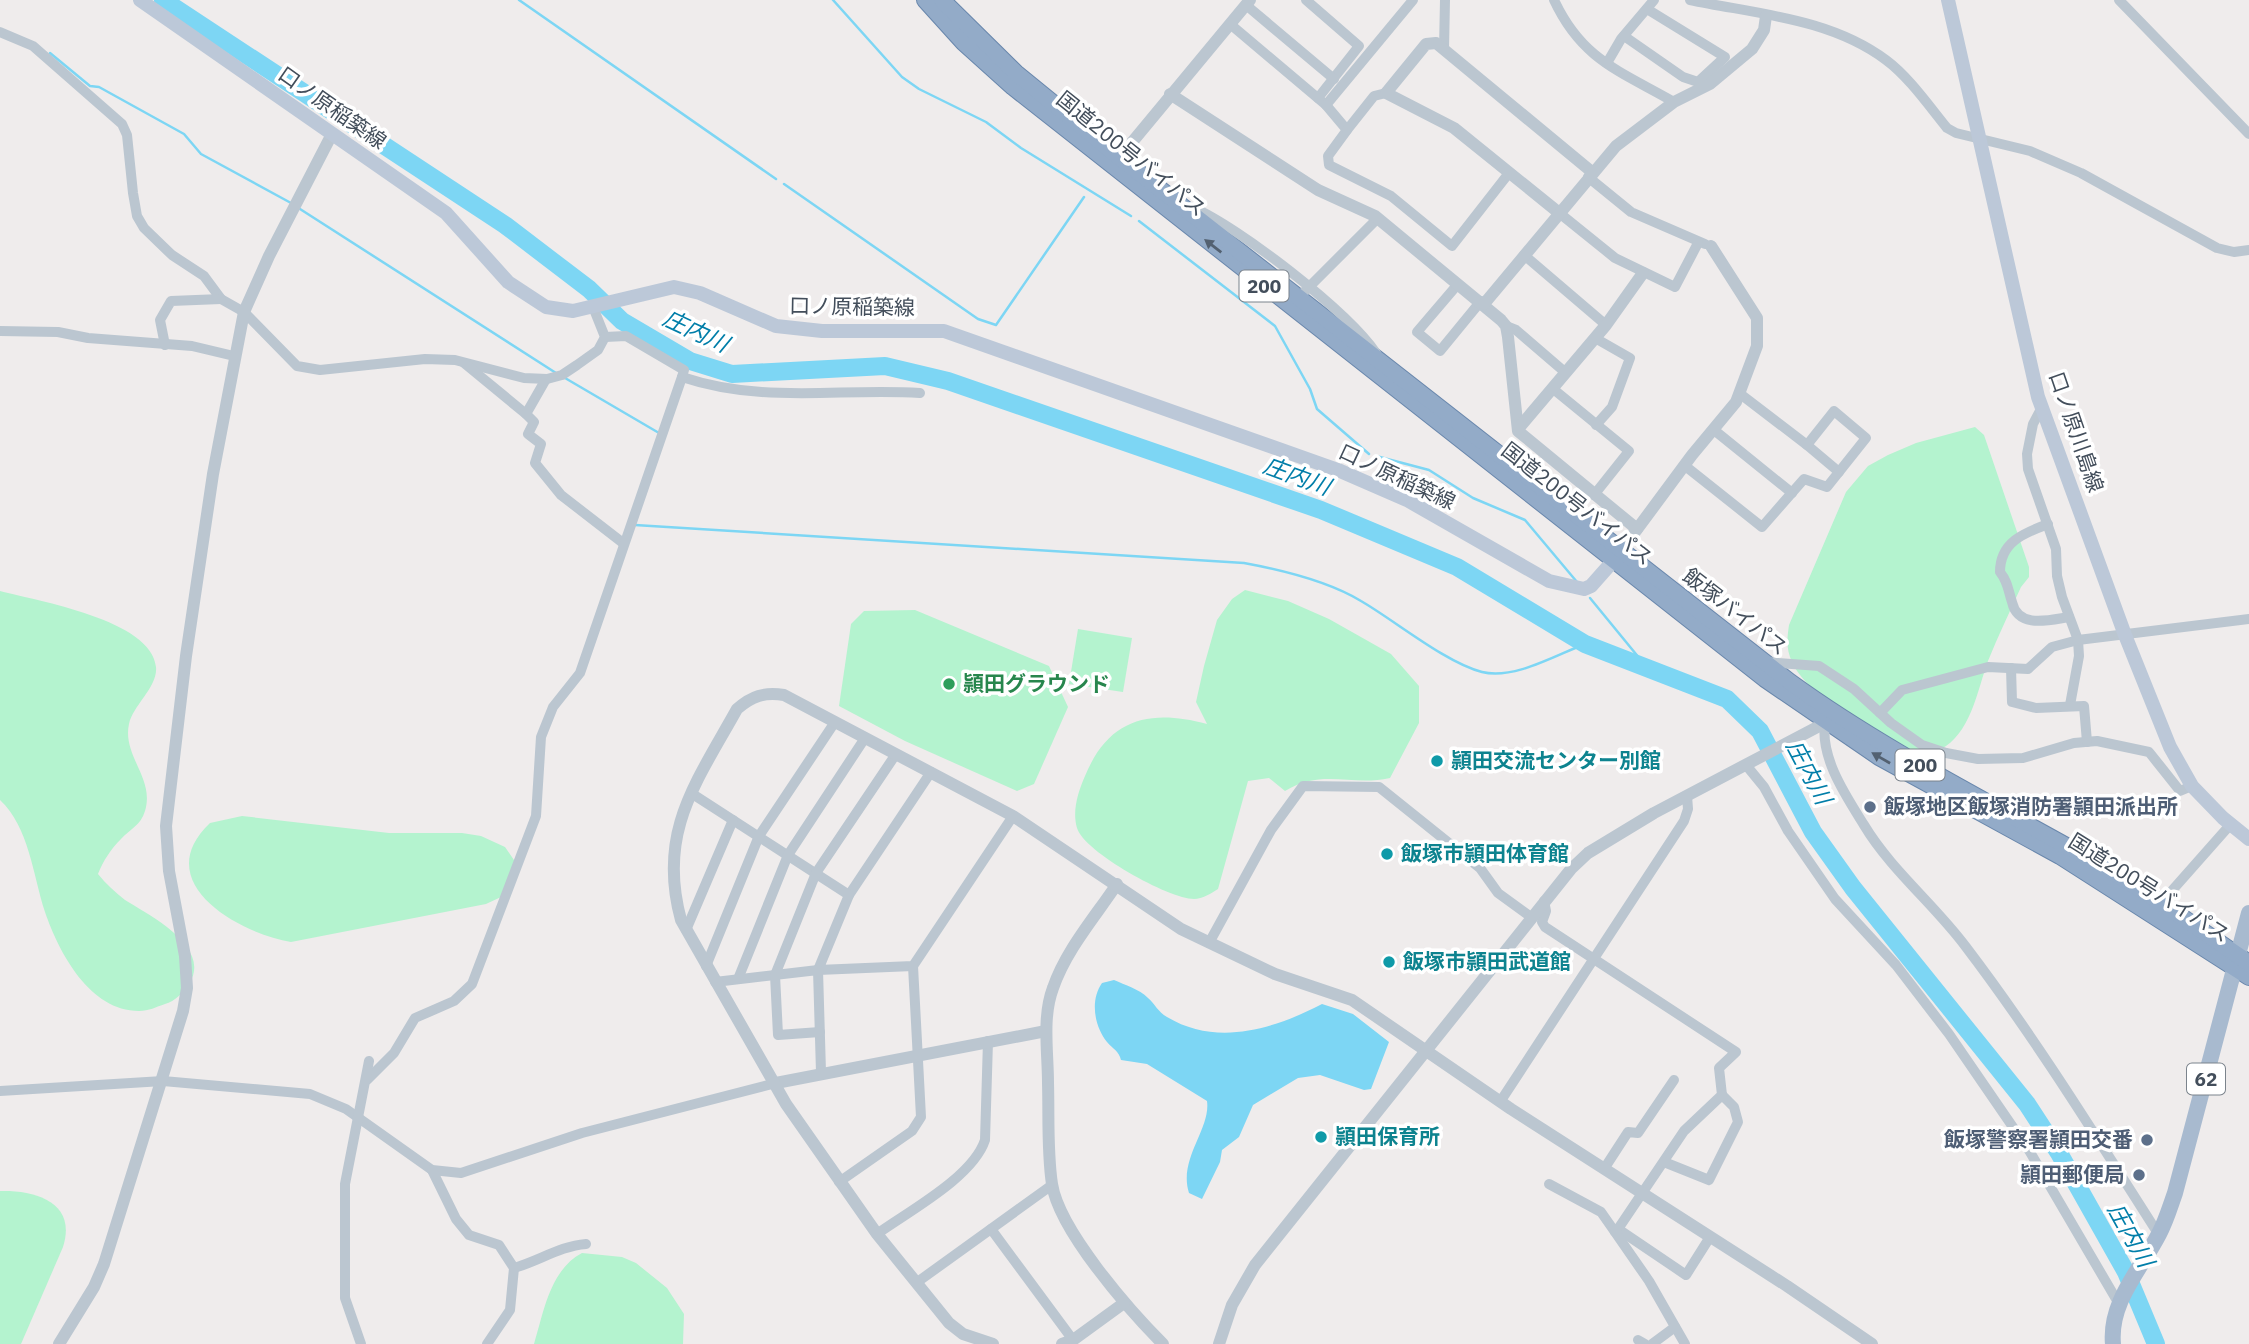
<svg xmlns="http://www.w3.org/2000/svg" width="2249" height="1344" font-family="'IBM Plex Sans','Noto Sans JP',sans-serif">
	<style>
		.green { fill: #b4f3cf }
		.water { fill: #7dd6f4 }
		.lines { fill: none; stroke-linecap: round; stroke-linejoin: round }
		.stream { stroke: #7dd6f4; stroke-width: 2.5 }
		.river { stroke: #7dd6f4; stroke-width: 18 }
		.trunk-casing { stroke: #6987ac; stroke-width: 18 }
		.minor { stroke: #bbc6d0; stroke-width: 10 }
		.tertiary { stroke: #bbc6d0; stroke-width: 12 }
		.secondary { stroke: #bcc8d8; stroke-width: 14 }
		.primary { stroke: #a8bacf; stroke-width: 16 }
		.trunk { stroke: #93abc8; stroke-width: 16 }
		.oneway { fill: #536171 }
		.leisure-dot { fill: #2e9e5b; stroke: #fff; stroke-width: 2.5 }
		.culture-dot { fill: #0f9aa8; stroke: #fff; stroke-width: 2.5 }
		.service-dot { fill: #5c6f8a; stroke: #fff; stroke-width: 2.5 }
		.labels { text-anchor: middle; stroke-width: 7; stroke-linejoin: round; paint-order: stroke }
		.shield { fill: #fff; stroke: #7b838c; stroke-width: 2 }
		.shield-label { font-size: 19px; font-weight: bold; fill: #434e5b }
		.street-label { font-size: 21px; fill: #434e5b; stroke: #fff }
		.leisure-label { font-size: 21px; font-weight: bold; fill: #27864d; stroke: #fff; text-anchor: start }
		.culture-label { font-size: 21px; font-weight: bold; fill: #0d838f; stroke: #fff; text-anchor: start }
		.service-label { font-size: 21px; font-weight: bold; fill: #4e5e75; stroke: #fff; text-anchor: end }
		.water-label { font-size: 23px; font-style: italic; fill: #017ea9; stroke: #fff }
	</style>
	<rect width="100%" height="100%" fill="#efecec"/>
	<g class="green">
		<path d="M1975,427l9,8 45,132v10l-8,10c-11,24 -23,49 -33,74 -10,27 -16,67 -42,85 -36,25 -139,-49 -154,-84 -6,-13 -5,-23 -3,-37l57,-133 22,-26 20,-11 28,-12z"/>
		<path d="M1245,590l43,11 41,18 62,35 28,32v37l-29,55c-39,9 -67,-10 -105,13l-16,-13 -21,3 -30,108c-6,4 -16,10 -24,10 -25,0 -110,-47 -117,-71 -5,-17 1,-36 8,-52 24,-58 65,-67 122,-52l-11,-22 8,-36 13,-46 15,-21z"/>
		<path d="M0,591c38,10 152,29 156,76 2,20 -23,38 -27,57 -7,32 26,54 16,87 -4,14 -15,18 -24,28 -10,10 -18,22 -23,35 8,10 17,18 27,26 24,15 88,47 64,84 -6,9 -14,17 -24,20 -9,3 -16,7 -26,7 -49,0 -80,-58 -94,-99 -12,-37 -16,-85 -45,-112z"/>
		<path d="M915,610l134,56 19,41 -34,77 -17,7 -112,-50 -66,-35 12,-82 13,-13z"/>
		<path d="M1078,629l54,9 -9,54 -54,-8z"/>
		<path d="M242,816l147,17h73l19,3 24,11 11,16 -15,34 -15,7 -195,38c-53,-9 -143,-60 -81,-119z"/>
		<path d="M0,1191c37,-1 77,12 63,56l-42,97h-21z"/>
		<path d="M582,1253l40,4 14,6 31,25 17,26 -1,30h-149c10,-33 16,-74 48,-91z"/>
	</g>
	<path class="water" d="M1114,980c11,5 25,9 34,18 7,6 10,14 19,19 50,30 107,12 155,-13l31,10 36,28 -18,47 -7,1 -44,-15 -22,3 -45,27 -14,32 -17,13 -2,12 -18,37 -13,-6c-11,-34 22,-64 18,-92l-60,-37 -26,-4c-2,-9 -8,-11 -14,-18 -13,-16 -17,-42 -5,-59z"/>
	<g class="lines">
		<g class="stream">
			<path d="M519,0l257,179"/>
			<path d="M833,0l69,77 17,12 67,33 35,26 110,68"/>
			<path d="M50,53l40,33 9,1 85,47 17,20 90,49"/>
			<path d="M784,184l194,135 18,6 88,-128"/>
			<path d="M300,209l256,164"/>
			<path d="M1139,221l136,105 35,63 7,20 52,45"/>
			<path d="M565,378l94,55"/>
			<path d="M1376,456l53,14 44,28 52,22 52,62"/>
			<path d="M635,525l609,38c38,7 84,18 117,38 33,19 85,62 121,71 32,8 74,-17 103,-28"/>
			<path d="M1590,598l59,72"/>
		</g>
		<path class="river" d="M163,0l342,225 84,64 33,32 68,40 42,13 153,-8 63,15 373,129 136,57 128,77 142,55 33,32 53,101 40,56 174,216 32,49 67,119 30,72"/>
		<defs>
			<g id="trunk">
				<path d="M925,0l38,42 50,45 752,592 114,78 181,99 189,121"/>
				<path d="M942,0l74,73 103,84 671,525c98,71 207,124 312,184 51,29 98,64 147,97"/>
			</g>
		</defs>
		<use href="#trunk" class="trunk-casing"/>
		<g class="minor">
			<path d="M1306,0l53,46 -41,52"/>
			<path d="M1554,0c28,60 66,71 120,102"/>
			<path d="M1690,0c66,14 140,18 196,60 23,17 43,46 61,68l9,5 74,18 51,22 136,75 17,4 15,-2"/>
			<path d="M2119,0l130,134"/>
			<path d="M1246,5l88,74"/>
			<path d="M1230,24l96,81 87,-105"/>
			<path d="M0,32l33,14 89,78 5,11 6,58 4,23 7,12 28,27 32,21 17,23 23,13 53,54 23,4 105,-11 30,1 69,18 23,1 15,-4 15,-10 21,-15 7,-13 -12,-30"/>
			<path d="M1624,36l59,41 15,5 27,-25 -78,-48"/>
			<path d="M1444,49l1,-49"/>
			<path d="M1607,63l14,-24 33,-39"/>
			<path d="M1326,105l21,25 -19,26 1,9 62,31 61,50 57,-73"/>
			<path d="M1347,130l27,-34 12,-3"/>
			<path d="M1588,177l43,35 74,32"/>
			<path d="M1192,207c47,20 155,104 184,146"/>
			<path d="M1558,212l57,46 60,29 23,-44"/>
			<path d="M1524,255l82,70"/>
			<path d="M1458,284l-41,48 23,19 41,-50"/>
			<path d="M1304,292l74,-74"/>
			<path d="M1506,326l10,4 50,43"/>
			<path d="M0,331l58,1 30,6 104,8 42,10"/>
			<path d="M1595,338l35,20 -18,49 -16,18"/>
			<path d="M165,345l-5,-25 11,-19 50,-2"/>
			<path d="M464,363l62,51"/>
			<path d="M682,377c81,27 155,11 238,16"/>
			<path d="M546,379l-20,35 8,8 -6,12 13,10 -6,19 26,32 62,48"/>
			<path d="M1552,388l77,63 -35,44"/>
			<path d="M2042,407l-9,17 -6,30 1,15 28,80 1,27 5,21 16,43 1,16 -9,49"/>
			<path d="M1714,430l78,63"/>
			<path d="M1807,445l32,27"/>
			<path d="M1684,465l78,62 42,-48 23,8 39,-49 -32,-27 -27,34 -68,-52"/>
			<path d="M2048,524c-24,9 -48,18 -48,48 8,10 8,18 12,30 6,27 37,18 57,15"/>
			<path d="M1765,662l54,4 35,23 37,34 31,22 24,8 32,6 45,-1 51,-15 23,-2 52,11 31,39 12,-5"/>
			<path d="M2011,668l1,34 24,6 48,-2 3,36"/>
			<path d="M1880,713l22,-23 86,-23 40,2 24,-22 26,-7 171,-21"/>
			<path d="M1825,723c-5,35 21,73 39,102 27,45 71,80 102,122 70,92 131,191 193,288"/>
			<path d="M1746,765l18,22 24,44 47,68 61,66 53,69 81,118 89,152"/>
			<path d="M931,772l-82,123 -31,75 95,-4 100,-150"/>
			<path d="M691,793l158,102"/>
			<path d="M1544,901l2,10 -4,11 3,5 191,125 -17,16 3,27 -38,36 -66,98 68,46 24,-38"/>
			<path d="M2161,903l69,-78"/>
			<path d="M686,930l47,-110"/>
			<path d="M1209,943l62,-113 32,-44 76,1 101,81 18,25 33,24"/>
			<path d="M706,966l53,-130 76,-114"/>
			<path d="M738,979l50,-124 77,-117"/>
			<path d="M715,982l103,-12 3,102"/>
			<path d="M820,1032l-42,3 -3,-60 41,-102 80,-119"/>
			<path d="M367,1080l27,-27 21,-35 39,-17 18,-17 64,-168 5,-79 12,-30 27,-34 102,-296 2,-7 -58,-34 -21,1"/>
			<path d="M0,1091l163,-10 147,13 36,15 86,61 29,3 121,-40 194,-50"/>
			<path d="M1500,1102l184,-281 4,-12 -1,-13"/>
			<path d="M1664,1162l45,18 29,-58 -4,-15 -12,-12"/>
			<path d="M1604,1169l24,-37 10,1 36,-53"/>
			<path d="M432,1170l24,49 13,16 30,10 15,23 -4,42 -23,34"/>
			<path d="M839,1182l73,-51 9,-14 -8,-151"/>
			<path d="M1549,1184l52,28 14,20"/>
			<path d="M991,1229l82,111"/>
			<path d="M1617,1229l-2,3 34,49 36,63"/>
			<path d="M877,1234c32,-23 96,-57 108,-94l3,-99"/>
			<path d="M514,1268c25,-7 46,-22 72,-24"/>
			<path d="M916,1283l136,-98"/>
			<path d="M1638,1340l7,4"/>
			<path d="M361,1344l-16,-46v-114l24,-123"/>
			<path d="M1652,1344l23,-17"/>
		</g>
		<g class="tertiary">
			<path d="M1170,94l148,96 57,26 126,104 5,6 2,11 10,94 119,98"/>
			<path d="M1114,164l136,-164"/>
			<path d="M1558,212l-104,-84 -68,-35 40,-49 10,-1 156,129"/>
			<path d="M1484,304l132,-158 58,-44 36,-18 42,-35 12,-19 2,-14"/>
			<path d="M1518,429l88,-104 37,-52"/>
			<path d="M1618,555l74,-100 44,-53 21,-56v-28l-46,-72"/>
			<path d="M1117,884c-22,33 -51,66 -64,104 -11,29 -5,64 -5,95 1,33 -1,68 4,101 7,46 77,126 111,160"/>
			<path d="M776,1083l270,-52"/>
			<path d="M59,1344l35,-57 10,-23 79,-253 4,-23 -2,-32 -16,-85 -3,-45 20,-170 27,-182 31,-162 25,-56 63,-122"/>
			<path d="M993,1344l-30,-10 -14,-11 -72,-89 -91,-130 -105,-184c-24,-88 15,-137 56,-211 15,-13 27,-17 47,-14l229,121 168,113 94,45 77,26 159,109 276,177 85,58"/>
			<path d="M1062,1344l11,-4 51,-37"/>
			<path d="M1219,1344l13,-39 23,-40 316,-396 17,-16 66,-40 171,-90 5,-8"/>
		</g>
		<g class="secondary">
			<path d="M140,0l306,213 62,69 38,25 27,4 101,-24 26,6 76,33 46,5h122l394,139 69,30 142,81 35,8 7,-3 23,-26"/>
			<path d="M1948,0l90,397 87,238 45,112 22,39 31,32 26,21"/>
		</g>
		<path class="primary" d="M2113,1344c-4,-42 28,-75 46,-110 7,-13 11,-27 16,-41l74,-280"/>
		<use href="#trunk" class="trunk"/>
	</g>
	<defs><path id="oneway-solid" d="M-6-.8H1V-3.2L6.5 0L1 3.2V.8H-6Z" transform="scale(1.75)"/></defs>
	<g class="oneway">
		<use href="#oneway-solid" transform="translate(1213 246) rotate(-142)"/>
		<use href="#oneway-solid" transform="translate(1881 758) rotate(-150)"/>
	</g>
	<circle class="leisure-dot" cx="949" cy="684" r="7"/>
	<g class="culture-dot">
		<circle cx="1437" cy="761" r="7"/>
		<circle cx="1387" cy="854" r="7"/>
		<circle cx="1389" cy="962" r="7"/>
		<circle cx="1321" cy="1137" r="7"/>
	</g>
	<g class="service-dot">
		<circle cx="1870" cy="807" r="7"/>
		<circle cx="2147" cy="1140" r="7"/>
		<circle cx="2139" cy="1175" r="7"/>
	</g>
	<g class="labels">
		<g class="shield">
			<rect x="1239.5" y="270.5" width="49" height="31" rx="5"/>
			<rect x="1895.5" y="749.5" width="49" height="31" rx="5"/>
			<rect x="2187" y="1063.5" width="38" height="31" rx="5"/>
		</g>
		<g class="shield-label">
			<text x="1264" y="293">200</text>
			<text x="1920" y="772">200</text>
			<text x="2206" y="1086">62</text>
		</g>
		<g class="street-label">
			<text transform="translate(332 108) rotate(35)" y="7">口ノ原稲築線</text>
			<text transform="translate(1131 154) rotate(39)" y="7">国道200号バイパス</text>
			<text transform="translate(852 307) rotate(1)" y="7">口ノ原稲築線</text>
			<text transform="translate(2076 432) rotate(71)" y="7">口ノ原川島線</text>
			<text transform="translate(1397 477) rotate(25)" y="7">口ノ原稲築線</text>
			<text transform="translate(1577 504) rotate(38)" y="7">国道200号バイパス</text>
			<text transform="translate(1735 612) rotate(38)" y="7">飯塚バイパス</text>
			<text transform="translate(2149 888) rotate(32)" y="7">国道200号バイパス</text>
		</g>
		<g class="leisure-label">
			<text x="963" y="691">頴田グラウンド</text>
		</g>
		<g class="culture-label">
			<text x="1451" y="768">頴田交流センター別館</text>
			<text x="1401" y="861">飯塚市頴田体育館</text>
			<text x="1403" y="969">飯塚市頴田武道館</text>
			<text x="1335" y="1144">頴田保育所</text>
		</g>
		<g class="service-label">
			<text x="1884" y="814" text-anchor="start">飯塚地区飯塚消防署頴田派出所</text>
			<text x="2133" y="1147">飯塚警察署頴田交番</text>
			<text x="2125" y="1182">頴田郵便局</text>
		</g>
		<g class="water-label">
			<text transform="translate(696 331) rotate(25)" y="8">庄内川</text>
			<text transform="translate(1297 476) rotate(20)" y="8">庄内川</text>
			<text transform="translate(1809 772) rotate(62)" y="8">庄内川</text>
			<text transform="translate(2131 1235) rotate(61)" y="8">庄内川</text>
		</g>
	</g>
</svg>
